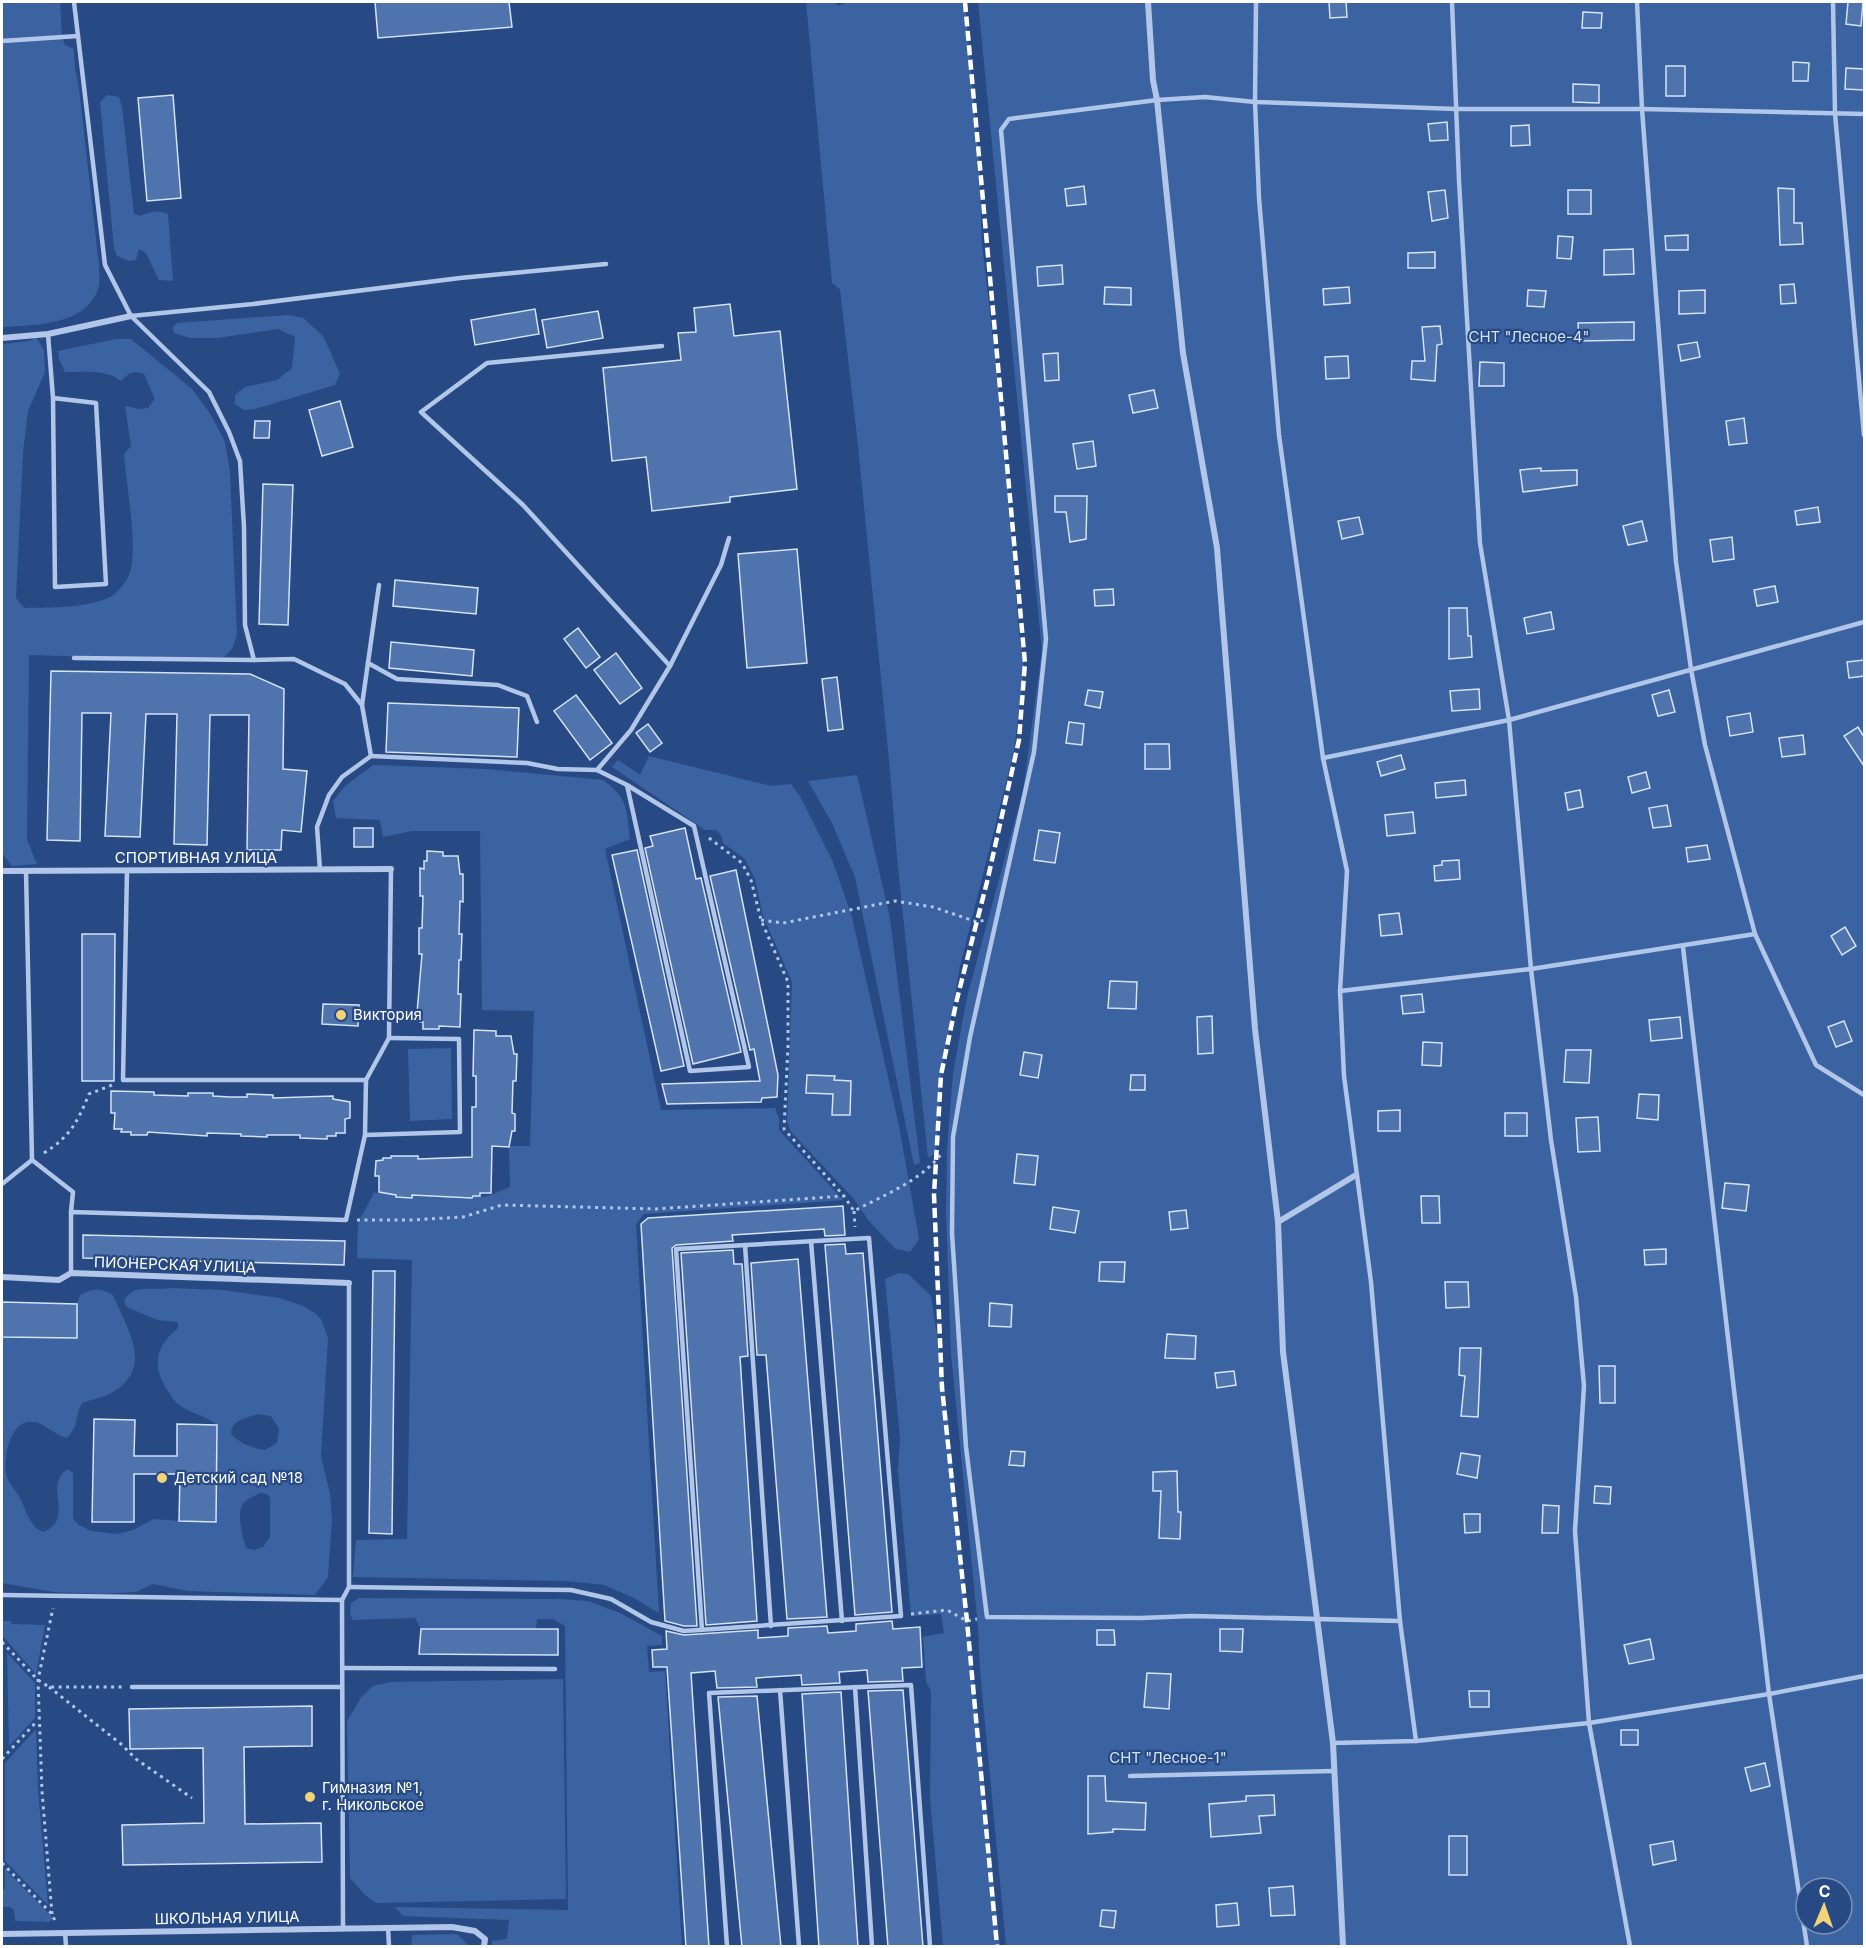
<svg xmlns="http://www.w3.org/2000/svg" width="1866" height="1948" font-family="Inter,sans-serif">
	<style>
		.green { fill: #3b63a1; fill-rule: evenodd }
		.building { fill: #4f73ac; stroke: #d5e2f6; stroke-width: 1.5 }
		.lines { fill: none; stroke-linecap: round; stroke-linejoin: round }
		.path { stroke: #b1c6e8; stroke-width: 3; stroke-dasharray: 3 4.5; stroke-linecap: butt }
		.service { stroke: #b1c6e8; stroke-width: 4.5 }
		.minor { stroke: #b1c6e8; stroke-width: 6 }
		.rail { stroke: #fff; stroke-width: 4.5; stroke-dasharray: 10 4.5; stroke-linecap: butt }
		.poi-dot { fill: #f0d476; stroke: #274a85; stroke-width: 2 }
		.labels { text-anchor: middle; stroke-width: 4.5; stroke-linejoin: round; paint-order: stroke }
		.park-label { font-size: 15px; fill: #d5e2f6; stroke: #274a85 }
		.street-label { font-size: 15px; fill: #fff; stroke: #274a85 }
		.poi-label { font-size: 15px; fill: #fff; stroke: #274a85; text-anchor: start }
	</style>
	<rect width="100%" height="100%" fill="#274a85"/>
	<g class="green">
		<path d="M2,2h58l2,35 3,8 9,4 1,19 4,20 20,178c0,6 1,13 0,19 -9,41 -65,40 -97,42z"/>
		<path d="M806,2h29l3,4 9,-4h118l14,156 3,86 22,189 15,198 5,37 -10,83 -54,215 -18,104 -6,83 -8,5 -31,-301 -7,-87 -32,-324 -18,-157 -8,-6z"/>
		<path d="M978,2h886v1944h-858l-26,-276 -2,-43 -27,-273 -5,-142 1,-63 6,-76 14,-76 56,-206 19,-140zM1806,1888h36v36h-36z"/>
		<path d="M107,95l12,2 3,9 12,108 7,2c10,-5 17,-6 27,-2l5,67 -14,-1 -13,-27 -7,-4 -3,11 -7,1 -12,-5 -3,-8 -14,-146z"/>
		<path d="M289,315l14,3 20,18 17,37 -5,12 -80,24 -11,1 -9,-6v-9l10,-8 32,-7 15,-12 3,-31 -17,-8 -61,9h-27l-16,-5 -1,-6 4,-4z"/>
		<path d="M36,337l8,13 1,22 -17,39 -5,42 -7,145 8,10c28,-1 62,1 88,-12 5,-3 15,-15 17,-21 10,-24 -3,-92 -5,-121l7,-8 -6,-40 15,3 8,-1 7,-9 -11,-25c-12,-4 -15,-1 -23,7 -13,-12 -38,-9 -56,-9l-6,-13 -1,-8 58,-12h15l61,50 19,26 14,27 5,30 7,163 -5,14 -8,8h-48l-10,2 -137,-4 -2,185 10,24 -25,2 -10,-13v-509l28,-3z"/>
		<path d="M649,756l122,30 20,-2 9,12 33,66 19,55 47,209 20,113 -9,13 -14,-3 -13,-13 -14,-15 -16,-23 -62,-66 -4,-11 5,-139 -29,-66 -8,-37 -10,-20 -22,-16 -2,-8 -5,-5h-11l-93,-63 6,-7 22,15z"/>
		<path d="M373,765l114,4 116,11c26,19 23,29 27,59l-25,10 56,261 114,-2 4,10v12l64,70 -199,14 -8,10 23,389 -27,-16 -28,-12 -39,-4 -212,-4 3,-37 51,-1 5,-279 -55,-2 1,-35 16,-30 111,4 25,-10 -1,-41h21l4,-135 -52,-1 -2,-179h-68l-29,6 -3,-17 -44,-2 -3,-17 12,-15z"/>
		<path d="M857,775l33,143 30,245 -6,2 -59,-288 -23,-54 -24,-42z"/>
		<path d="M451,1048l1,71 -42,2 -2,-72z"/>
		<path d="M899,1273l9,1 23,22 13,85 56,565h-57l-13,-147 1,-108 -5,-9 -3,-45 21,-4 -3,-19 -30,2 -13,-145 2,-33 -15,-159z"/>
		<path d="M169,1288l54,2 56,8 22,7 14,8 6,6 7,19 -7,118 9,38 2,24 -4,59 -13,18 -127,-4 -35,-7 -17,8 -36,2 -46,-2 -52,-9v-246l75,1v-34l3,-9c13,-7 21,-7 33,0 13,32 42,72 0,97 -9,6 -21,7 -31,11 -8,15 -2,21 -15,35 -15,-3 -26,-21 -43,-15 -16,7 -20,36 -18,51 2,9 10,16 14,24 7,13 8,27 23,34 33,-12 -1,-48 25,-63l5,4v46l6,6 12,6 27,3 15,-4 21,-11 25,2h37l1,-96c-12,-10 -29,-12 -40,-22 -5,-4 -8,-11 -11,-15 -15,-25 -9,-42 12,-60v-6l-21,-2 -30,-13 -3,-6c8,-18 30,-10 45,-13zM258,1414l13,2 8,13 -2,14 -12,7c-12,-1 -27,-8 -34,-16 1,-15 15,-16 27,-20zM260,1493l7,1 3,4v39l-7,10 -9,3 -8,-2c-3,-9 -10,-35 -3,-44 3,-5 12,-8 17,-11z"/>
		<path d="M359,1598l200,1 29,2 32,12 42,23v9l-15,1 2,26 16,-1 17,275h-190v-5l15,-2 2,-19 -106,-4 -8,-9 173,3 -3,-284 -12,-7h-16l-1,10h-115l-6,-11 -62,2 -3,-6 1,-11z"/>
		<path d="M2,1621h9v3l34,1 -9,49 -34,-39z"/>
		<path d="M7,1653l28,30v35l-26,28z"/>
		<path d="M563,1679l3,220 -190,4 -11,-8 -15,-17 -3,-157 15,-25 11,-10 18,-4z"/>
		<path d="M36,1729l2,61 10,115 -43,-44v-98z"/>
		<path d="M5,1869l48,49 -4,4 -34,-1 -1,-11 -4,-3h-8v-18h3z"/>
		<path d="M457,1934l12,12h-58l1,-11z"/>
	</g>
	<g class="building">
		<path d="M375,2h134l3,25 -134,11z"/>
		<path d="M1329,2h17l1,15 -17,1z"/>
		<path d="M1848,2h15l-2,24 -15,-2z"/>
		<path d="M1583,12l19,1 -1,15h-19z"/>
		<path d="M1793,62l16,1 -1,18h-15z"/>
		<rect x="1666" y="66" width="19" height="30"/>
		<path d="M1846,68l18,1v21l-19,-1z"/>
		<path d="M1573,84l26,1v18l-26,-1z"/>
		<path d="M173,95l8,103 -34,3 -9,-103z"/>
		<path d="M1447,122l1,18 -18,1 -2,-17z"/>
		<path d="M1529,125l1,20 -19,1v-20z"/>
		<path d="M1084,186l2,18 -19,2 -2,-17z"/>
		<path d="M1778,188l16,1v34h8l1,21 -23,1z"/>
		<path d="M1445,190l3,28 -16,3 -4,-29z"/>
		<rect x="1568" y="190" width="23" height="24"/>
		<path d="M1688,235v15h-22l-1,-14z"/>
		<path d="M1558,236l15,1 -2,22 -14,-1z"/>
		<path d="M1633,249l1,25 -30,1v-25z"/>
		<path d="M1435,252v16h-27v-15z"/>
		<path d="M1062,265l1,19 -25,2 -1,-19z"/>
		<path d="M1794,284l2,19 -15,1 -1,-19z"/>
		<path d="M1105,287l26,1v17l-27,-1z"/>
		<path d="M1349,287l1,16 -26,2 -1,-16z"/>
		<path d="M1528,290l18,1 -2,16 -17,-1z"/>
		<path d="M1705,290v23l-26,1v-23z"/>
		<path d="M730,304l4,32 46,-5 17,158 -67,8v5l-78,9 -6,-54 -34,4 -9,-93 78,-8 -3,-27 18,-1 -2,-24z"/>
		<path d="M535,309l4,25 -64,11 -4,-25z"/>
		<path d="M598,311l5,27 -56,10 -5,-28z"/>
		<path d="M1634,322v18l-55,1 -1,-18z"/>
		<path d="M1440,326l2,18 -5,1 -2,36 -24,-2 1,-18h13l-3,-34z"/>
		<path d="M1697,342l3,15 -19,4 -3,-16z"/>
		<path d="M1058,353l1,27 -14,1 -2,-27z"/>
		<path d="M1348,356l1,22 -23,1 -1,-22z"/>
		<path d="M1480,362l24,1v23h-25z"/>
		<path d="M1154,390l4,18 -25,5 -4,-18z"/>
		<path d="M340,401l13,46 -31,9 -13,-46z"/>
		<path d="M1744,418l3,25 -18,2 -3,-24z"/>
		<path d="M255,421h15l-1,17h-15z"/>
		<path d="M1093,441l3,25 -19,3 -4,-25z"/>
		<path d="M1541,468v3l36,-1v15l-54,7 -3,-22z"/>
		<path d="M263,484l30,1 -5,140 -29,-1z"/>
		<path d="M1055,496h32l-1,43 -16,3 -4,-30h-11z"/>
		<path d="M1818,507l2,15 -23,3 -2,-14z"/>
		<path d="M1359,517l4,17 -21,5 -4,-18z"/>
		<path d="M1642,521l5,20 -19,4 -5,-19z"/>
		<path d="M1732,537l2,22 -21,3 -3,-22z"/>
		<path d="M797,549l10,114 -60,5 -9,-114z"/>
		<path d="M395,580l83,8 -2,26 -83,-8z"/>
		<path d="M1775,586l3,16 -21,4 -3,-16z"/>
		<path d="M1113,589l1,16 -19,1 -1,-16z"/>
		<path d="M1449,608h18l1,28h3l1,21 -23,2z"/>
		<path d="M1551,612l3,17 -27,5 -3,-16z"/>
		<path d="M578,628l22,29 -14,11 -22,-29z"/>
		<path d="M391,642l83,8 -2,26 -83,-8z"/>
		<path d="M616,653l26,35 -22,16 -26,-34z"/>
		<path d="M1864,660v16l-15,2 -2,-16z"/>
		<path d="M51,671l199,3 34,15 -1,80 24,2 -6,61 -19,-2 -1,20h-34l2,-135h-39l-3,130 -33,-1 3,-130h-31l-6,123 -35,-1 6,-123h-29l-2,128 -33,-1z"/>
		<path d="M837,677l6,52 -15,2 -6,-52z"/>
		<path d="M1479,689l1,20 -28,2 -2,-20z"/>
		<path d="M1088,690l15,2 -3,16 -15,-3z"/>
		<path d="M1669,690l6,22 -17,4 -6,-21z"/>
		<path d="M576,695l36,48 -22,17 -36,-49z"/>
		<path d="M388,703l131,5 -2,49 -131,-5z"/>
		<path d="M1750,713l3,19 -23,4 -3,-19z"/>
		<path d="M1069,722l15,2 -2,21 -16,-2z"/>
		<path d="M648,724l14,19 -12,9 -14,-19z"/>
		<path d="M1858,727l6,10v29l-20,-30z"/>
		<path d="M1803,735l2,19 -23,3 -3,-19z"/>
		<path d="M1145,744h24l1,25h-25z"/>
		<path d="M1401,755l4,14 -24,7 -4,-14z"/>
		<path d="M1646,772l4,16 -18,5 -4,-16z"/>
		<path d="M1465,780l1,15 -30,3 -1,-15z"/>
		<path d="M1580,790l3,17 -15,3 -3,-17z"/>
		<path d="M1667,805l4,21 -18,2 -4,-20z"/>
		<path d="M1413,812l2,21 -28,3 -2,-21z"/>
		<rect x="354" y="828" width="19" height="19"/>
		<path d="M685,828l11,51 5,-1 40,174 -48,12 -48,-216 8,-2 -3,-10z"/>
		<path d="M1039,830l21,3 -5,30 -21,-3z"/>
		<path d="M1707,845l3,14 -22,3 -2,-14z"/>
		<path d="M637,850l47,216 -23,5 -49,-216z"/>
		<path d="M427,851l16,1v4h15l2,18h3v28l-3,-1 -1,33h3l-1,26h-2l-1,34h3l-1,33 -21,-1v3h-16v-7h-3l1,-9h-4l5,-59h-3v-26h3l1,-32h-3v-28l4,1v-8h3z"/>
		<path d="M1459,860l1,19 -25,2 -1,-15 8,-1v-4z"/>
		<path d="M736,870l42,205 -1,22 -15,1 -1,4 -94,2 -5,-20 98,-3 -6,-32 -4,1 -40,-174z"/>
		<path d="M1399,913l3,21 -21,2 -2,-21z"/>
		<path d="M1845,927l11,19 -14,9 -11,-19z"/>
		<path d="M82,934h33l-1,147h-32z"/>
		<path d="M1110,981l27,1 -1,27 -28,-1z"/>
		<path d="M1422,994l2,18 -21,2 -2,-18z"/>
		<path d="M323,1004l36,1 -1,21 -36,-2z"/>
		<path d="M1212,1016l1,37 -15,1 -1,-37z"/>
		<path d="M1680,1017l2,21 -31,3 -2,-21z"/>
		<path d="M1844,1021l8,20 -16,6 -8,-20z"/>
		<path d="M474,1030l22,1v5h15l3,18h3l-1,27h-3l-1,32 3,1v17h-3l-3,16 -17,-1 -1,47h-11v3h-7l-1,2 -60,-3v3l-16,-1v-2l-17,-3v-16h-4l1,-15 7,-1v-2h8v-2h27v3l54,-2v-50h4v-31h-3z"/>
		<path d="M1423,1042l19,1 -1,23 -19,-1z"/>
		<path d="M1566,1050h25l-2,33 -25,-1z"/>
		<path d="M1024,1052l18,3 -4,23 -18,-3z"/>
		<path d="M807,1075l28,1 -1,4 17,1 -1,34h-18l1,-21 -27,-1z"/>
		<path d="M1131,1075h14v15h-15z"/>
		<path d="M111,1091l43,1v3l34,1v-3h25v3l17,1h17v-3l26,1v3l60,-2v3l17,3v16l-5,1v14h-9v3h-9v3l-27,-1v-3h-33v2l-26,-1v-2l-34,-1v3l-59,-4 -1,3h-16v-3h-10l1,-3h-8l1,-16h-4z"/>
		<path d="M1639,1094l20,1 -1,25 -21,-2z"/>
		<path d="M1400,1110v21h-22v-20z"/>
		<rect x="1505" y="1113" width="22" height="23"/>
		<path d="M1598,1117l2,34 -22,1 -2,-34z"/>
		<path d="M1017,1154l21,2 -3,29 -21,-2z"/>
		<path d="M1725,1183l24,2 -3,26 -24,-3z"/>
		<path d="M1421,1196h18l1,27h-18z"/>
		<path d="M843,1206l2,29 -20,1 -1,-7 -92,6 1,6 -57,4 -4,3 25,378h-13l-19,-5 -24,-397 7,-6z"/>
		<path d="M1053,1207l26,4 -4,22 -25,-4z"/>
		<path d="M1186,1210l2,18 -17,2 -2,-18z"/>
		<path d="M83,1235l262,6 -1,24 -261,-7z"/>
		<path d="M845,1244l1,10 17,-1 29,359 -37,3 -30,-370z"/>
		<path d="M1666,1249v15l-21,1 -1,-15z"/>
		<path d="M733,1250l1,14h8l6,92 -8,1 17,264 -51,4 -25,-372z"/>
		<path d="M798,1259l29,358 -40,2 -21,-264h-9l-6,-92z"/>
		<path d="M1100,1262h25l-1,20 -25,-1z"/>
		<path d="M373,1271h22l-3,263 -23,-1z"/>
		<path d="M1445,1282h23l1,25 -23,1z"/>
		<path d="M2,1302l75,2v34l-75,-1z"/>
		<path d="M990,1303l22,2 -1,22 -22,-1z"/>
		<path d="M1167,1334l29,2 -1,23 -30,-1z"/>
		<path d="M1460,1348h21l-3,69 -17,-1 4,-40 -6,-1z"/>
		<path d="M1599,1366h16v37h-15z"/>
		<path d="M1234,1371l2,14 -19,3 -2,-15z"/>
		<path d="M94,1419l41,1 -1,36h43v-32l40,1 -1,97 -37,-1 1,-47h-46v48h-42z"/>
		<path d="M1011,1451l14,1 -1,14 -15,-1z"/>
		<path d="M1461,1453l19,3 -3,22 -20,-4z"/>
		<path d="M1177,1471l1,41h3l-1,27 -21,-1 2,-47h-8v-19z"/>
		<path d="M1595,1486l16,1 -1,17 -16,-1z"/>
		<path d="M1543,1505l16,1 -1,27h-16z"/>
		<path d="M1464,1514h16v18l-15,1z"/>
		<path d="M892,1621l1,8 27,-2 2,40 -20,1 1,13 -35,1 -1,-12 -28,2 1,11 -38,2 -1,-10 -45,3 1,9 -40,1 -2,-17 -24,2 18,274h-23l-19,-280h-14l-1,-17 15,-1 -1,-18 18,4 74,-5v8l30,-2v-8l39,-2 1,7 28,-2v-7z"/>
		<path d="M421,1629h137v26l-139,-1z"/>
		<path d="M1220,1629h23l-1,23 -22,-1z"/>
		<path d="M1097,1630h17l1,15h-18z"/>
		<path d="M1650,1639l4,20 -25,5 -5,-19z"/>
		<path d="M1147,1673l24,1 -2,35 -25,-2z"/>
		<path d="M903,1690l20,257h-35l-20,-256z"/>
		<path d="M1469,1691h20v16h-19z"/>
		<path d="M841,1692l17,255h-39l-17,-253z"/>
		<path d="M757,1696l24,251h-39l-24,-250z"/>
		<path d="M312,1706v40l-68,1 1,77 76,-1 1,39 -199,3 -1,-40 82,-2 -1,-75 -73,1 -1,-40z"/>
		<rect x="1621" y="1730" width="17" height="15"/>
		<path d="M1765,1763l5,23 -19,5 -6,-23z"/>
		<path d="M1088,1776h17l1,25 40,2 -1,27 -32,-1v3l-25,2z"/>
		<path d="M1274,1795l1,20 -16,1 2,17 -50,4 -2,-33 37,-3v-5z"/>
		<rect x="1449" y="1836" width="18" height="39"/>
		<path d="M1673,1841l3,19 -23,5 -3,-20z"/>
		<path d="M1293,1886l2,29 -24,1 -2,-28z"/>
		<path d="M1237,1903l2,22 -22,2 -1,-22z"/>
		<path d="M1102,1910l14,1 -2,17 -14,-2z"/>
	</g>
	<g class="lines">
		<g class="path">
			<path d="M709,838l33,25 9,17 10,40 27,62v64l-4,83 60,67 10,15c30,-16 67,-30 88,-58"/>
			<path d="M761,920l22,3 112,-22 38,6 44,15 8,-2"/>
			<path d="M44,1153c26,-16 34,-32 45,-59l26,-10"/>
			<path d="M854,1211l1,16"/>
			<path d="M357,1220h54l52,-3 39,-12 154,4 187,-13"/>
			<path d="M911,1614l36,-4 20,11 10,-2"/>
			<path d="M2,1642l36,38 11,7h73"/>
			<path d="M49,1687l72,57 15,15 56,39"/>
			<path d="M2,1759l35,-38"/>
			<path d="M2,1863l50,51 4,9"/>
			<path d="M52,1914l-10,-123 -4,-111 15,-72"/>
		</g>
		<g class="service">
			<path d="M74,2l31,263 26,51 78,76 20,40 11,29 4,66 1,98 9,35 40,-1 51,25 17,21"/>
			<path d="M1256,2l-1,100 4,96 20,237 44,323 24,113 -7,120 4,85 27,206 29,339 16,120"/>
			<path d="M1452,2l7,179 21,362 29,177 22,249 20,171 25,157 8,89 -9,145 14,192 41,223"/>
			<path d="M1637,2l5,107 34,453 15,107 14,76 50,189 61,131 48,30"/>
			<path d="M1833,2l2,112 29,321"/>
			<path d="M2,41l76,-5"/>
			<path d="M131,316l122,-12 207,-26 146,-14"/>
			<path d="M48,334l5,64 2,189 51,-3 -10,-181 -43,-5"/>
			<path d="M662,346l-175,17 -66,49 102,93 147,161"/>
			<path d="M379,585l-17,120 9,51 156,7 31,6 39,1 30,15 63,286 59,-4 -55,-241 -67,-41"/>
			<path d="M74,658l180,2"/>
			<path d="M368,663l29,16 101,6 29,11 10,26"/>
			<path d="M1323,758l186,-38 355,-98"/>
			<path d="M597,770l34,-40 39,-64 51,-101 8,-27"/>
			<path d="M320,870l-3,-43 12,-32 13,-18 29,-21"/>
			<path d="M26,871l6,289 41,32 -2,20"/>
			<path d="M1683,947l86,747 38,252"/>
			<path d="M1340,991l191,-22 224,-35"/>
			<path d="M366,1080l23,-42 2,-169"/>
			<path d="M365,1135l95,-3 -1,-93 -70,-1"/>
			<path d="M2,1184l30,-24"/>
			<path d="M811,1241l31,380"/>
			<path d="M745,1245l26,381"/>
			<path d="M71,1273v-61l275,8 19,-85 1,-55h-243l4,-210"/>
			<path d="M349,1587l222,3 40,9 40,23 33,9 217,-15 -32,-378 -193,11 26,381"/>
			<path d="M2,1595l340,5"/>
			<path d="M1400,1621l-208,-5 -51,2 -154,-1 -21,-170 -14,-214 1,-96 17,-100 64,-285 12,-113 -45,-509 8,-11 148,-19 48,-3 50,5 202,7h185l222,5"/>
			<path d="M342,1668l213,1"/>
			<path d="M132,1687h210"/>
			<path d="M855,1687l17,259"/>
			<path d="M780,1690l19,256"/>
			<path d="M1333,1743l83,-2 173,-18 180,-29 95,-18"/>
			<path d="M1130,1776l203,-5"/>
			<path d="M388,1927l1,19"/>
			<path d="M343,1928l-1,-328 7,-13v-304"/>
			<path d="M65,1932l1,14"/>
			<path d="M727,1946l-18,-253 202,-8 19,261"/>
		</g>
		<g class="minor">
			<path d="M1148,2l5,78 4,20 26,253 34,195 38,481 23,193 5,130 50,391 10,203"/>
			<path d="M2,338l46,-4 83,-18"/>
			<path d="M2,871l389,-2"/>
			<path d="M1278,1222l78,-47"/>
			<path d="M2,1277l57,3 12,-7 278,10"/>
			<path d="M2,1934l450,-7 23,4 10,8 -1,7"/>
		</g>
		<path class="rail" d="M965,2l60,661 -6,77 -32,142 -30,117 -16,76 -7,120 8,193 25,233 30,325"/>
	</g>
	<g class="poi-dot">
		<circle cx="341" cy="1015" r="6"/>
		<circle cx="162" cy="1478" r="6"/>
		<circle cx="310" cy="1797" r="6"/>
	</g>
	<g class="labels">
		<g class="park-label">
			<text x="1529" y="342">СНТ "Лесное-4"</text>
			<text x="1168" y="1763">СНТ "Лесное-1"</text>
		</g>
		<g class="street-label">
			<text x="196" y="863">СПОРТИВНАЯ УЛИЦА</text>
			<text transform="translate(175 1265) rotate(2)" y="5">ПИОНЕРСКАЯ УЛИЦА</text>
			<text transform="translate(227 1918) rotate(-1)" y="5">ШКОЛЬНАЯ УЛИЦА</text>
		</g>
		<g class="poi-label">
			<text x="353" y="1020">Виктория</text>
			<text x="174" y="1483">Детский сад №18</text>
			<text x="322" y="1793">Гимназия №1,<tspan x="322" dy="17">г. Никольское</tspan></text>
		</g>
	</g>
	<rect width="1866" height="1948" fill="none" stroke="#ffffff" stroke-width="6"/>
	<g transform="translate(1824 1906) rotate(2)"><circle r="28" fill="#274a85" stroke="#7d92b6" stroke-width="1.5"/>
	<path d="M0-4.5L10 22L0 15L-10 22Z" fill="#f0d476"/>
	<text y="-9" font-size="16" font-weight="bold" text-anchor="middle" fill="#ffffff">С</text>
	</g>
</svg>
